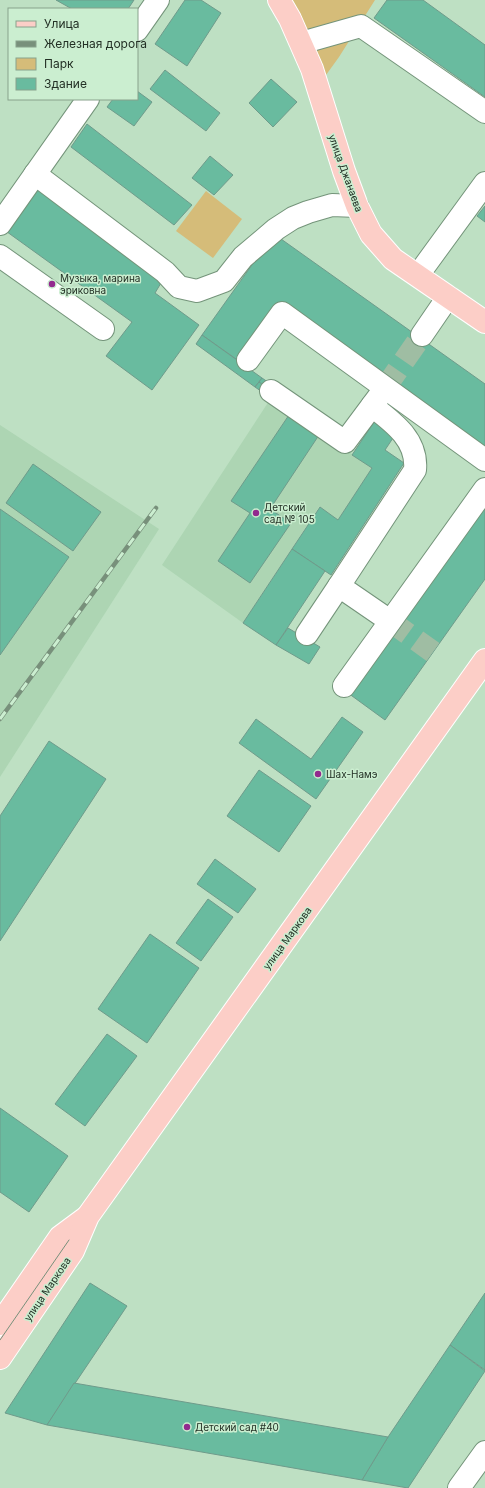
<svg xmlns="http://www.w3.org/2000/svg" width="485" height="1488" font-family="Inter,sans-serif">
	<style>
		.built { fill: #add5b3 }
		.green { fill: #d5bc79 }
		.building { fill: #69bb9f; stroke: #6f9b8b }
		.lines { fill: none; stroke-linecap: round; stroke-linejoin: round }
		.minor-tunnel { stroke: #9fbda3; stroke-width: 22; stroke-dasharray: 22 11; stroke-linecap: butt }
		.minor-casing { stroke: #74947a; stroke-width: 24 }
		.major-casing { stroke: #fff; stroke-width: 24 }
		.minor { stroke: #fff; stroke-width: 22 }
		.major { stroke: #fccec7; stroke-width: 22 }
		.tram { stroke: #78907b; stroke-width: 1 }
		.rail-casing { stroke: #78907b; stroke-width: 4.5 }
		.rail { stroke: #cbeed0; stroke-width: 3; stroke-dasharray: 9; stroke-linecap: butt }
		.poi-dot { fill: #92298e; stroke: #cbeed0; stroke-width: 1.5 }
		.labels { text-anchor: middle; stroke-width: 3; stroke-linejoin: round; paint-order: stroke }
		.street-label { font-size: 10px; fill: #233025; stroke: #cbeed0 }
		.poi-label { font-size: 10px; fill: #233025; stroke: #cbeed0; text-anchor: start }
	</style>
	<rect width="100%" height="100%" fill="#bee0c3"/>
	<g class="built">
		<path d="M271,398l101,70 -34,52 -19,-13 -76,116 -81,-58z"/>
		<path d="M0,425l159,104 -159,248z"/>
	</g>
	<g class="green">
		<path d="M286,0h89l-36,57 -13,18 -33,-66z"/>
		<path d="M206,191l36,28 -29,39 -37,-27z"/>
	</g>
	<g class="building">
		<path d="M56,0h78l-6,9h-56z"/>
		<path d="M185,0h16l20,13 -34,53 -32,-22z"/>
		<path d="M387,0h36l62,45v52l-111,-79z"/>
		<path d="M165,70l55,43 -14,18 -56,-42z"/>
		<path d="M271,79l26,23 -24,25 -24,-24z"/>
		<path d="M137,91l15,11 -18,24 -27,-19 6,-8h24z"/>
		<path d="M87,124l105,81 -18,20 -103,-78z"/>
		<path d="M210,156l23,19 -19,20 -22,-17z"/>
		<path d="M34,184l130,94 -9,15 44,32 -47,65 -46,-34 26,-34 -129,-93z"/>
		<path d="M485,206v16l-8,-6z"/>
		<path d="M274,234l211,150v67l-205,-147 -41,57 -37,-26z"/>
		<path d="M202,335l60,43 -7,9 -59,-43z"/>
		<path d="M262,378l13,9 -4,4 -12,-9z"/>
		<path d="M259,382l12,9 -3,5 -13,-9z"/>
		<path d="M291,412l30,20 -51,77 21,14 -41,60 -32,-22 32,-48 -19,-12z"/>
		<path d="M374,422l21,13 -10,15 19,13 -73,112 -39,-26 28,-42 18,13 34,-52 -20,-13z"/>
		<path d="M33,464l68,48 -28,39 -67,-48z"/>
		<path d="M485,501v78l-100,141 -37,-27z"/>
		<path d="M0,509l69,48 -69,98z"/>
		<path d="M292,549l33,22 -49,74 -33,-22z"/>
		<path d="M288,628l32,19 -11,17 -33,-19z"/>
		<path d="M342,717l21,15 -47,67 -77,-56 17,-24 55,40z"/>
		<path d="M49,741l57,38 -106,162v-125z"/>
		<path d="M259,770l52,36 -32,46 -52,-36z"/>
		<path d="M215,859l41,30 -18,24 -41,-29z"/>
		<path d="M208,899l25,18 -32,44 -25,-18z"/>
		<path d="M150,934l49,34 -52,75 -49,-34z"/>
		<path d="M107,1034l30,22 -52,70 -30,-22z"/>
		<path d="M0,1108l68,48 -39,56 -29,-20z"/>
		<path d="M90,1283l37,23 -80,119 -42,-12z"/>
		<path d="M485,1293v77l-35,-25z"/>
		<path d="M450,1345l35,26 -77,117 -46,-8 26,-43z"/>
		<path d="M74,1383l314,54 -26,43 -315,-55z"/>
	</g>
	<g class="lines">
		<g class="minor-tunnel">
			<path d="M385,388l37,-53"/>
			<path d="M390,621l43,31"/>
		</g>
		<defs>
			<g id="minor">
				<path d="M137,30l21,-30"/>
				<path d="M301,43l60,-17 124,86"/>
				<path d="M35,174l130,98 14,15 18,4 27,-10 19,-24 33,-28 17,-11 15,-6 24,-7 25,1"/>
				<path d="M0,224l88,-125"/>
				<path d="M0,256l103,73"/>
				<path d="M418,275l67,-92"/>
				<path d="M422,335l26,-38"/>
				<path d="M248,360l34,-47 203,147"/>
				<path d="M271,391l74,51 35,-47"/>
				<path d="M372,406c21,16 46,34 43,64l-76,116 51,35"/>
				<path d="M307,634l32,-48"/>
				<path d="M344,686l141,-197"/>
				<path d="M459,1488l26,-36"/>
			</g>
			<g id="major">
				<path d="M279,0l11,19 22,50 32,102 13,35 14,28 22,25 92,63"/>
				<path d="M0,1324l60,-87 27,-20"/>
				<path d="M0,1358l73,-107 15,-35 397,-556"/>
			</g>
		</defs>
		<use href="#minor" class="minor-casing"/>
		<use href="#major" class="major-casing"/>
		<use href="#minor" class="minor"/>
		<use href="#major" class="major"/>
		<path class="tram" d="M0,1340l69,-100"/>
		<defs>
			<path id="rail" d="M0,719l156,-211"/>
		</defs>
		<use href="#rail" class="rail-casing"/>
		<use href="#rail" class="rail"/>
	</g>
	<g class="poi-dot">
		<circle cx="52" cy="284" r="4"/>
		<circle cx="256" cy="513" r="4"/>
		<circle cx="318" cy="774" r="4"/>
		<circle cx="187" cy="1427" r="4"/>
	</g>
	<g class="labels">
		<g class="street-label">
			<text transform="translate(346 173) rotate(70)" y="4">улица Джанаева</text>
			<text transform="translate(287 938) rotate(-54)" y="4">улица Маркова</text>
			<text transform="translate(47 1289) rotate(-56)" y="4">улица Маркова</text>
		</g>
		<g class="poi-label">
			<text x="60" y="282">Музыка, марина<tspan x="60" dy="12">эриковна</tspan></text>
			<text x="264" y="511">Детский<tspan x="264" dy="12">сад № 105</tspan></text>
			<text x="326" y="778">Шах-Намэ</text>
			<text x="195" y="1431">Детский сад #40</text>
		</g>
	</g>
	<rect x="8" y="8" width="130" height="92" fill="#cbeed0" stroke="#88a28c"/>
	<rect x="16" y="21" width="20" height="6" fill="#fccec7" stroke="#88a28c"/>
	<text x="44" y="28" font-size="12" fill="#233025">Улица</text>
	<rect x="16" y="41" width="20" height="6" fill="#78907b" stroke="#88a28c"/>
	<text x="44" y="48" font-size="12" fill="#233025">Железная дорога</text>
	<rect x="16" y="58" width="20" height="12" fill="#d5bc79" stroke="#88a28c"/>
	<text x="44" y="68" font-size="12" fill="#233025">Парк</text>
	<rect x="16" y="78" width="20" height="12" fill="#69bb9f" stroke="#88a28c"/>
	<text x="44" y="88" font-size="12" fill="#233025">Здание</text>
</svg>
